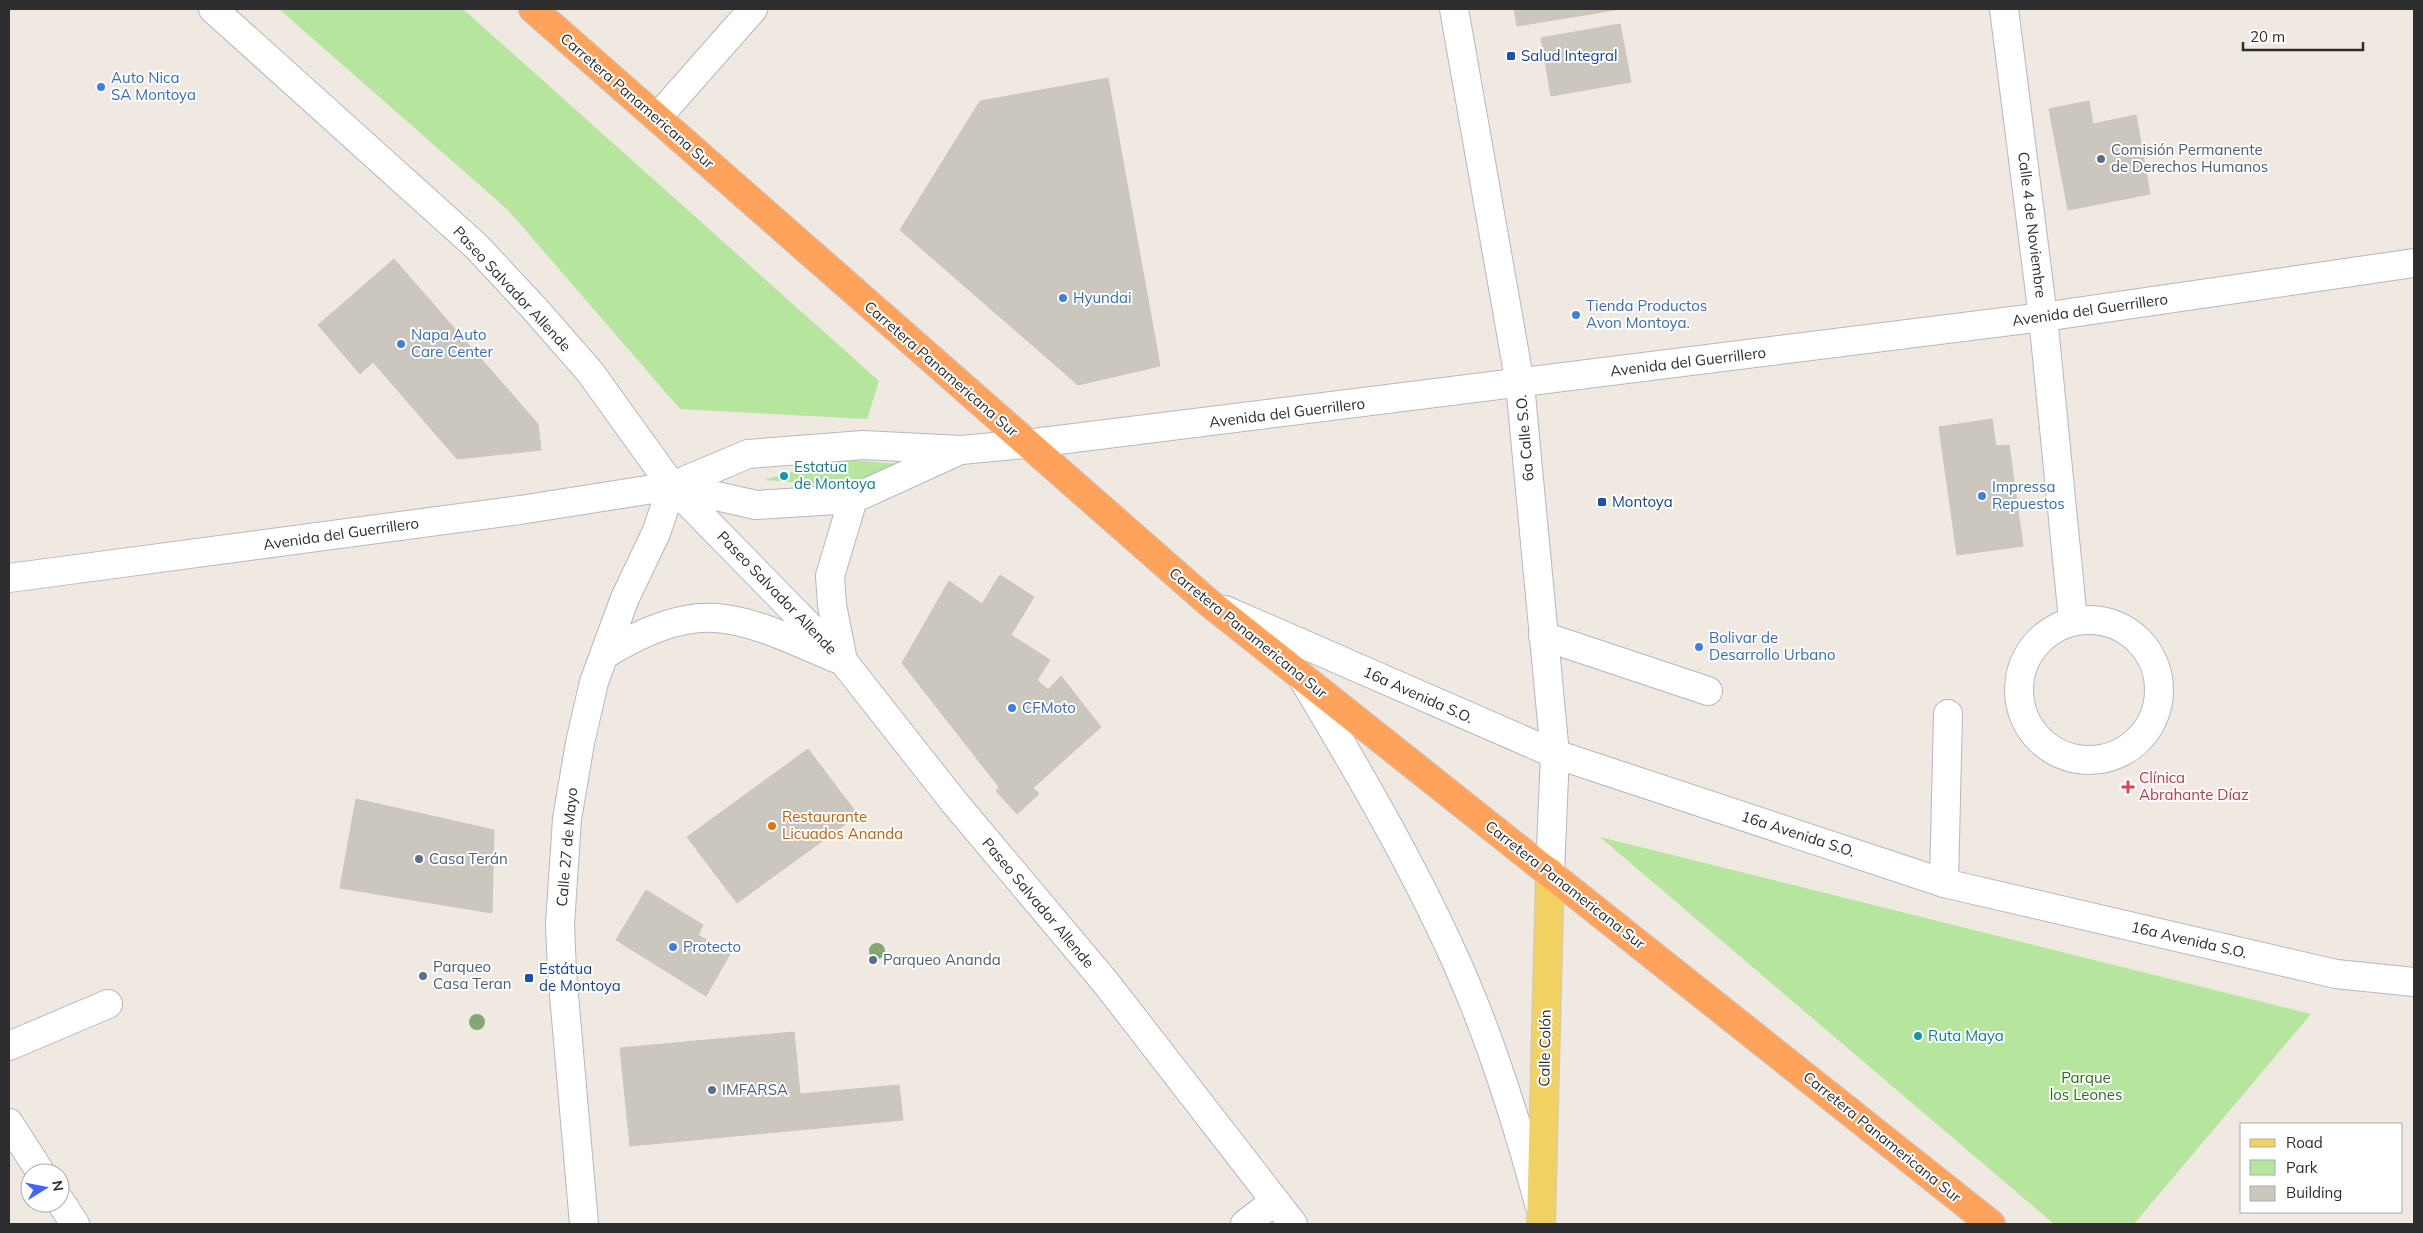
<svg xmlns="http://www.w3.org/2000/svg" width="2423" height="1233" font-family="Mulish,sans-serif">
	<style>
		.green { fill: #b6e59e }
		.building { fill: #cbc7bf; stroke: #cbc5ba }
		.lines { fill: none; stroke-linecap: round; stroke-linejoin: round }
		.minor-casing { stroke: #b4b7c1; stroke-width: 30 }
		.major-casing { stroke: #c9c9c9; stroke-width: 30 }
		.highway-casing { stroke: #c9c9c9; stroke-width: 30 }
		.minor { stroke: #fff; stroke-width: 28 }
		.major { stroke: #f2d163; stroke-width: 28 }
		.highway { stroke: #ffa35c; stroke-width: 28 }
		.tree { fill: #84a574 }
		.transit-dot { fill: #1a4fb4; stroke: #fff; stroke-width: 2 }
		.shop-dot { fill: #3f7fe0; stroke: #fff; stroke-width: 2 }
		.service-dot { fill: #5c6f8a; stroke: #fff; stroke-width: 2 }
		.culture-dot { fill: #0f9aa8; stroke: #fff; stroke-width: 2 }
		.health-dot { fill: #e0444e; stroke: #fff; stroke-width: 2 }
		.food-dot { fill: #e8710a; stroke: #fff; stroke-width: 2 }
		.labels { text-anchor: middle; stroke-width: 4; stroke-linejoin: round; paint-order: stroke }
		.transit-label { font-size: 15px; fill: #164399; stroke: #fff; text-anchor: start }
		.shop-label { font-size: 15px; fill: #366cbe; stroke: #fff; text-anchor: start }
		.street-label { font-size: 15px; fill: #2e2e2e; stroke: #fff }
		.service-label { font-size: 15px; fill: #4e5e75; stroke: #fff; text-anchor: start }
		.culture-label { font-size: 15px; fill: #0d838f; stroke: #fff; text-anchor: start }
		.health-label { font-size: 15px; fill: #be3a42; stroke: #fff; text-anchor: start }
		.food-label { font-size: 15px; fill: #c56008; stroke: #fff; text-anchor: start }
		.park-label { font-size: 15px; fill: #2c6e1b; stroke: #fff }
	</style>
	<rect width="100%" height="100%" fill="#efe9e1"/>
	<g class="green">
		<path d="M279,9h184l416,372 -12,38 -187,-10 -172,-199z"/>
		<path d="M837,459l65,5 -51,23 -87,-7z"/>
		<path d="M1600,837l711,177 -177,210h-80z"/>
	</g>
	<g class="building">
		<path d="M1514,9h107l-104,17z"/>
		<path d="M1620,24l11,58 -80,14 -10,-58z"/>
		<path d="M1108,78l52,288 -82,19 -178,-155 80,-129z"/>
		<path d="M2089,101l4,23 43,-9 14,79 -82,16 -19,-101z"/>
		<path d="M394,259l144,165 3,26 -84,9 -84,-97 -13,12 -42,-49z"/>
		<path d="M1992,419l4,27 13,-1 14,101 -66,9 -18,-128z"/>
		<path d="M1000,575l34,22 -23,38 39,25 -13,20 11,10 13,-14 40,51 -68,61 6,6 -22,20 -21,-23 3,-4 -97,-124 47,-82 33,23z"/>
		<path d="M808,749l50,66 -121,88 -50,-66z"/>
		<path d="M356,799l138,31 -2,83 -152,-25z"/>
		<path d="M646,890l57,35 -5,10 32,19 -24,42 -90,-56z"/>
		<path d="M794,1032l6,62 99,-9 4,35 -273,26 -10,-98z"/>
	</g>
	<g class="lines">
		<defs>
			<g id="minor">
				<path d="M213,9l263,237 58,62 56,64 82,114 171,175 111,141 152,181 187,241"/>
				<path d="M1454,9l66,375 35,370 -5,118"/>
				<path d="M2004,9l39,308 30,303"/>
				<path d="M657,118l96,-109"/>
				<path d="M672,486l84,19 97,-6 105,-48"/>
				<path d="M9,578l511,-68 152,-24 76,-32 115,-9 98,5 65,-6 1017,-127 371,-54"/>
				<path d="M1225,610l330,144 389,129 392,91 78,8"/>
				<circle cx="2089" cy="690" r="70"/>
				<path d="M1543,636l165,55"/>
				<path d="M606,654c32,-20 71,-39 110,-36 41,3 82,25 119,40"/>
				<path d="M843,661l-11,-56 -2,-29 23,-77"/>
				<path d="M1303,679c55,92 109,184 153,282 35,78 61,161 83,243"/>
				<path d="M1944,883l4,-169"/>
				<path d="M9,1046l99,-42"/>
				<path d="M9,1123l32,50"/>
				<path d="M60,1201l15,23"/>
				<path d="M584,1224l-22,-252 -2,-48 7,-105 13,-76 14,-61 31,-84 31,-65 16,-47"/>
				<path d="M1245,1224l30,-23"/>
			</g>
			<path id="major" d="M1541,1224l9,-352"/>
			<path id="highway" d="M533,9l675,593 783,622"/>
		</defs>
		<use href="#minor" class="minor-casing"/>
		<use href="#major" class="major-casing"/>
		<use href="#highway" class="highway-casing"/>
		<use href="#minor" class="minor"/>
		<use href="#major" class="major"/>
		<use href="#highway" class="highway"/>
	</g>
	<g class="tree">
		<circle cx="877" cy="951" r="8"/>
		<circle cx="477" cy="1022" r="8"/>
	</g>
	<g class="transit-dot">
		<rect x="1506" y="51" width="10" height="10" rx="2.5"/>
		<rect x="1597" y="497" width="10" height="10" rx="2.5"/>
		<rect x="524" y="973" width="10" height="10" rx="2.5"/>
	</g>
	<g class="shop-dot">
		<circle cx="101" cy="87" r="5"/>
		<circle cx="1063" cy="298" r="5"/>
		<circle cx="1576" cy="315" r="5"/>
		<circle cx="401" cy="344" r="5"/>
		<circle cx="1982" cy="496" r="5"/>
		<circle cx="1699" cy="647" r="5"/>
		<circle cx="1012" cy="708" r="5"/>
		<circle cx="673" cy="947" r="5"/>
	</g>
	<g class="service-dot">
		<circle cx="2101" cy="159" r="5"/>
		<circle cx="419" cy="859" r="5"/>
		<circle cx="873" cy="960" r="5"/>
		<circle cx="423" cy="976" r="5"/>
		<circle cx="712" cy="1090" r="5"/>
	</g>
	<g class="culture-dot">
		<circle cx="784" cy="476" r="5"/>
		<circle cx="1918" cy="1036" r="5"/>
	</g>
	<path class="health-dot" d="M2125.5 779.5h5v5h5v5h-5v5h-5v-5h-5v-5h5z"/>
	<circle class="food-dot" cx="772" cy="826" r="5"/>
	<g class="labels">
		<g class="transit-label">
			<text x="1521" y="61">Salud Integral</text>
			<text x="1612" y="507">Montoya</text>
			<text x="539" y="974">Estátua<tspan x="539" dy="17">de Montoya</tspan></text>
		</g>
		<g class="shop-label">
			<text x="111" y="83">Auto Nica<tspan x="111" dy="17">SA Montoya</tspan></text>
			<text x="1073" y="303">Hyundai</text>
			<text x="1586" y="311">Tienda Productos<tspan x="1586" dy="17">Avon Montoya.</tspan></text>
			<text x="411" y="340">Napa Auto<tspan x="411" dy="17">Care Center</tspan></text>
			<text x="1992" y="492">Impressa<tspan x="1992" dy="17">Repuestos</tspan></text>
			<text x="1709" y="643">Bolivar de<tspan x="1709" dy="17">Desarrollo Urbano</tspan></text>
			<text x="1022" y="713">CFMoto</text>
			<text x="683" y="952">Protecto</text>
		</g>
		<g class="street-label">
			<text transform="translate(637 101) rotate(41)" y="5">Carretera Panamericana Sur</text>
			<text transform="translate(2032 225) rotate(83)" y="5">Calle 4 de Noviembre</text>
			<text transform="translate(512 289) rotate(47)" y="5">Paseo Salvador Allende</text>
			<text transform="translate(2090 310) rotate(-8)" y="5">Avenida del Guerrillero</text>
			<text transform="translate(1688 362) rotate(-7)" y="5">Avenida del Guerrillero</text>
			<text transform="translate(941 369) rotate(41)" y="5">Carretera Panamericana Sur</text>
			<text transform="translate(1287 413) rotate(-7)" y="5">Avenida del Guerrillero</text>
			<text transform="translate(1525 438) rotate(-95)" y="5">6a Calle S.O.</text>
			<text transform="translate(341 534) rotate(-8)" y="5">Avenida del Guerrillero</text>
			<text transform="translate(777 593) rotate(46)" y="5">Paseo Salvador Allende</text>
			<text transform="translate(1248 633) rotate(39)" y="5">Carretera Panamericana Sur</text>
			<text transform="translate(1418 695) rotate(24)" y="5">16a Avenida S.O.</text>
			<text transform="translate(1798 834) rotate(18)" y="5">16a Avenida S.O.</text>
			<text transform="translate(567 847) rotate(-85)" y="5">Calle 27 de Mayo</text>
			<text transform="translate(1565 885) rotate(38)" y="5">Carretera Panamericana Sur</text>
			<text transform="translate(1038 903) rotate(50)" y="5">Paseo Salvador Allende</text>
			<text transform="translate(2189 940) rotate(13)" y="5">16a Avenida S.O.</text>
			<text transform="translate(1545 1048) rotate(-89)" y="5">Calle Colón</text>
			<text transform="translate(1882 1137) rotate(39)" y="5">Carretera Panamericana Sur</text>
		</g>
		<g class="service-label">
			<text x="2111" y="155">Comisión Permanente<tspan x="2111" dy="17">de Derechos Humanos</tspan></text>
			<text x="429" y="864">Casa Terán</text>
			<text x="883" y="965">Parqueo Ananda</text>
			<text x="433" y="972">Parqueo<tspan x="433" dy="17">Casa Teran</tspan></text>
			<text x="722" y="1095">IMFARSA</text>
		</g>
		<g class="culture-label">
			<text x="794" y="472">Estatua<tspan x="794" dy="17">de Montoya</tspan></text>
			<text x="1928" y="1041">Ruta Maya</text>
		</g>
		<g class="health-label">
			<text x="2139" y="783">Clínica<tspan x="2139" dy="17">Abrahante Díaz</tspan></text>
		</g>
		<g class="food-label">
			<text x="782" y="822">Restaurante<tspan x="782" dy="17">Licuados Ananda</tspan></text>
		</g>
		<g class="park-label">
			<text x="2086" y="1083">Parque<tspan x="2086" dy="17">los Leones</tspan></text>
		</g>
	</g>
	<rect width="2423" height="1233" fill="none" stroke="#2e2e2e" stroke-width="20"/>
	<rect x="2240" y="1123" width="162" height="90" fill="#ffffff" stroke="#ababab"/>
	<rect x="2250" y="1139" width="25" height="8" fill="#f2d163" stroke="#ababab"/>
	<text x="2286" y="1148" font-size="15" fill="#2e2e2e">Road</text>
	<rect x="2250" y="1160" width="25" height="15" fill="#b6e59e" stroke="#ababab"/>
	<text x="2286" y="1173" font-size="15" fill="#2e2e2e">Park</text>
	<rect x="2250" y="1186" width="25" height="15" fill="#cbc7bf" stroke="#ababab"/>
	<text x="2286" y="1198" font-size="15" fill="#2e2e2e">Building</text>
	<g transform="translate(45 1188) rotate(80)"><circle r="24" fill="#ffffff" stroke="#ababab"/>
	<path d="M0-4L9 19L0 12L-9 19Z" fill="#4264fb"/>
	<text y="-8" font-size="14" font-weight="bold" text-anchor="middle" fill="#2e2e2e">N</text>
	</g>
	<path d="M2243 42v8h120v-8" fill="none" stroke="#2e2e2e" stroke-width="2.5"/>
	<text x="2250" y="42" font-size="15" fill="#2e2e2e" stroke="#ffffff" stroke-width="4" paint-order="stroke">20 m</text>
</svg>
